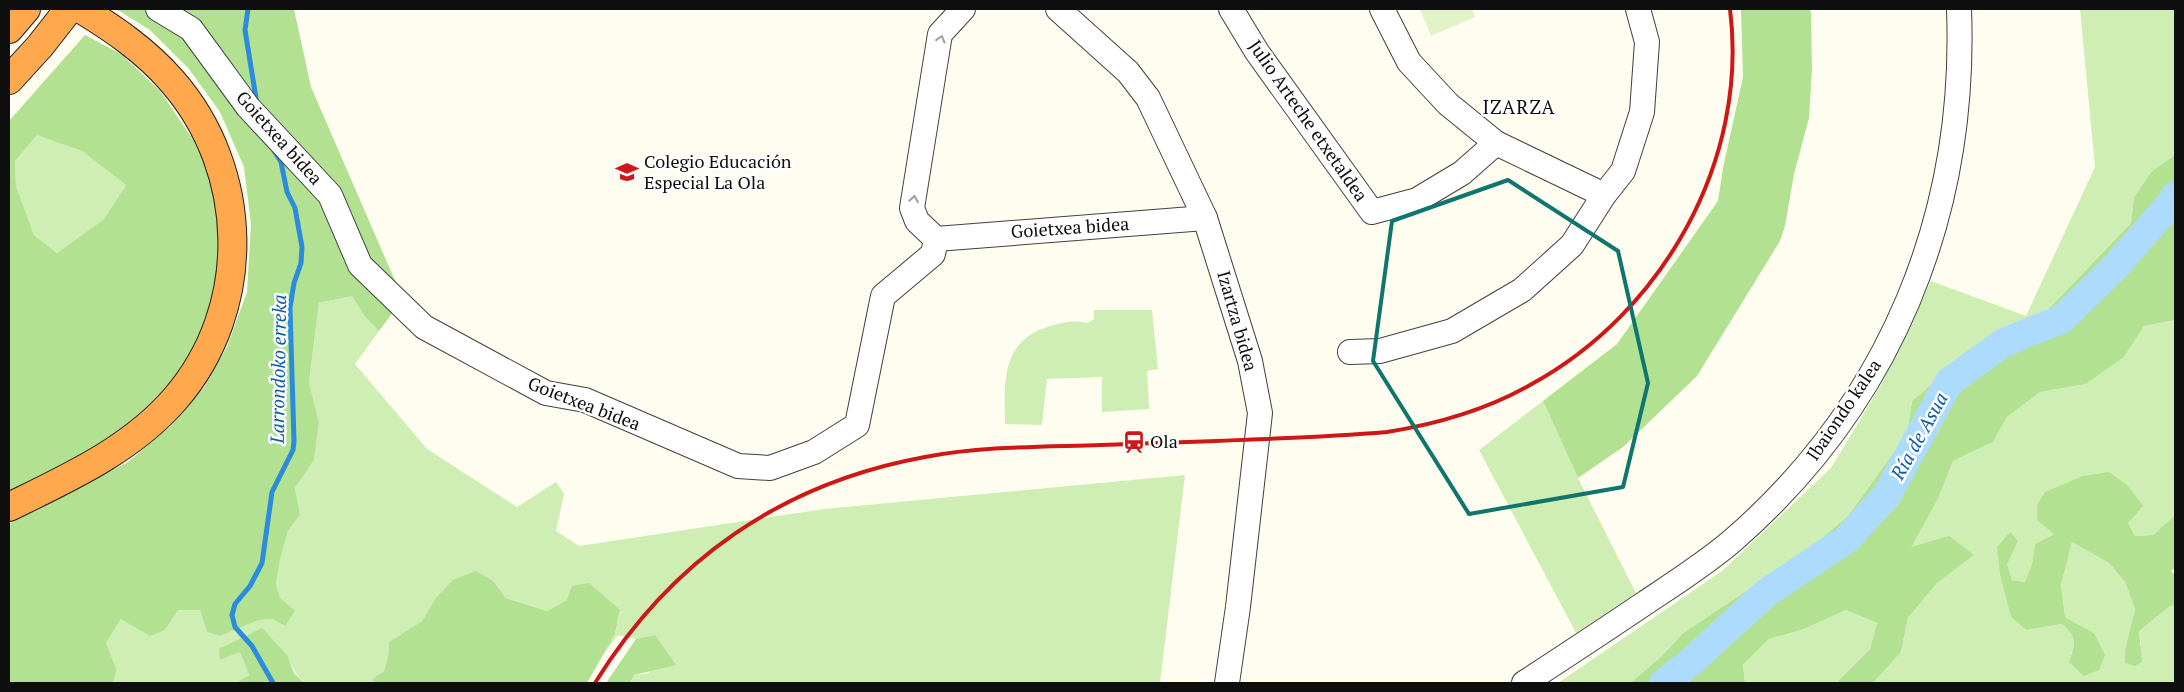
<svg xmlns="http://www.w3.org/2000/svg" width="2184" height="692" font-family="'PT Serif',serif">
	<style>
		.green { fill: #cfeeb4 }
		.forest { fill: #b1e191; fill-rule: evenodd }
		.pitch { fill: #e2f4c7 }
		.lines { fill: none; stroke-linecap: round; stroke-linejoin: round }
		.stream { stroke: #2c8cdb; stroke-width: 5 }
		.river { stroke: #addbfd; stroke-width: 29 }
		.minor-casing { stroke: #414141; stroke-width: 26 }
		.highway-casing { stroke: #1f1f1f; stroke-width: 30 }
		.minor { stroke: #fff; stroke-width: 24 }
		.highway { stroke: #ffa84d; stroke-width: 28 }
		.rail { stroke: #cd1817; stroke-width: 4 }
		.oneway { stroke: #9f9f9f }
		.marked { fill: none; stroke: #0f766e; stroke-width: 4; stroke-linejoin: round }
		.labels { text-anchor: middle; stroke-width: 5; stroke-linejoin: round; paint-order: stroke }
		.street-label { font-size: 18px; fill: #0e0e0e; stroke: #fff }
		.poi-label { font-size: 18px; fill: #0e0e0e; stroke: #fff; text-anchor: start }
		.neighbourhood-label { font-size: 19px; letter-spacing: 1px; fill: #0e0e0e; stroke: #fff }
		.water-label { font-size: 19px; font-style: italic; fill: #095dad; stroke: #fff }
	</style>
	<rect width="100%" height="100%" fill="#fffdef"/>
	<g class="green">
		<path d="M2080,9h95v146l-23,16 -18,26 -3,26 -91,95 -51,18 -77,65 -5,33 -59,82 -38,32 -128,86 -20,22 -32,27h-72l164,-112 109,-103 50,-83 50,-104 95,35 69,-149z"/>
		<path d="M37,134l45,17 44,34 -22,34 -47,34 -23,-18 -18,-49 -1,-25z"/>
		<path d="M352,296l13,21 14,14 -24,33 72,85 90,58 39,-25 8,12 -8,37 23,15 245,-37 361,-34 -25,208h-530l4,-8 15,-2 6,-38 -19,4 -18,-4 -19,25 16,-26 5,-23 -14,-11h-39l-20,11 -41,-13 -13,-17 -58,18 -13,22 -33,21 -1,15 -4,14 -12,8 2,4h-70c-12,-12 -15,-27 -27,-38l-58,4 2,10 19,-7 9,23 -13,8h-123l4,-13 -11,-27 15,-24 44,11 13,-20h22l7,22 13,4 39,-16 13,-1 13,7 -9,-42 4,-24 8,-29 12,-16 -5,-27 19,-28 5,-38 -10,-40 10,-79z"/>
		<path d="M1094,310h58l6,59 -11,2 2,38 -47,3v-35l-55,2 -5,46 -37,-1c-1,-42 -4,-84 45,-98 17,-4 21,-6 38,-3l6,-4z"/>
		<path d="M2175,320v195l-22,20 -18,1 -7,-13 -67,-37 -16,6 9,42 -19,10 -3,20 -7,18 -13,-2 -5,-16 -10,-17 14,70 15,13 36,-6c16,14 13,18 7,38l25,-29 -29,-16 -4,-32 11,-43 37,21 16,19 10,27 -10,40v14l16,-19 -2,-13 31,-25h5v77h-302l28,-31 7,-34 29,-35 37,-28 -64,-8 28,-48 15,-38 40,-19 14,-25 33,-25 46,-8 38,-27 20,-31z"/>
		<path d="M1543,401l35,77 58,115 -60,40 -97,-183z"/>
		<path d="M1846,610l31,13 -7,26 -34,34h-91l-2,-18 26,-26 35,-10z"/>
	</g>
	<g class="forest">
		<path d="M116,9h178l17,78 92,212 -24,32 -14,-14 -13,-21 -33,7 -10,79 10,40 -5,38 -19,28 5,27 -12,16 -8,29 -4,24 4,14 15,13 -10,15 -13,-7 -13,1 -39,16 -13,-4 -7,-22h-22l-13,20 -15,6 -29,-17 -15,24 11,27 -4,13h-104v-159l119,-62 43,-36 33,-39 23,-40 20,-55 4,-68 -7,-57 -24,-55 -31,-43 -39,-39z"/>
		<path d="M1741,9h69l1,5 1,54 -3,50 -15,56 -9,52 -5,15 -83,135 -74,71 -45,31 -35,-77 74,-57 101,-143 5,-33 20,-91z"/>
		<path d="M85,35l36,19 39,37 34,50 22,46 5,43 -2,44 -20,73 -25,35 -53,54 -112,58v-373zM37,135l45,16 44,34 -22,34 -47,34 -23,-18 -18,-49 -1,-25z"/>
		<path d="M2175,155v165l-31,6 -20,31 -38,27 -46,8 -33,25 -14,25 -40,19 -15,38 -27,48 38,-11 25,19 -37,28 -29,35 -7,34 -28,31h-37l34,-34 7,-26 -31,-13 -42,19 -35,10 -26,26 2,18h-115l32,-27 20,-22 128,-86 38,-32 59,-82 5,-33 77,-65 51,-18 91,-95 3,-26 18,-26z"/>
		<path d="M2109,472l18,13 16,21 -15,17 7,13 18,-1 22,-20v53l-4,3 4,4v31h-5l-31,25 3,31 -7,4 -10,-3v-14l10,-40 -10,-27 -16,-19 -37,-21 -11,43 4,32 29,16 11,22 -6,15 -15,6 -15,-14c6,-19 9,-24 -7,-38l-36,6 -15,-13 -11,-43 -3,-27 13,-15 8,9 -11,23 5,16 13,2 7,-18 3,-20 19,-10 -17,-14v-15l8,-13 38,-16z"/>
		<path d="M476,571l17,10 13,17 41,13 20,-11 5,-14 17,-3 31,27 -5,24 -28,49h-213l-2,-4 12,-8 4,-14 1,-15 33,-21 13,-22 18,-19z"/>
		<path d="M262,628l25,27 7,18 10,10h-68l13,-8 -9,-23 -20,8 -1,-11z"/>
		<path d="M655,635l21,30 -42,10 -4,8h-24l30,-44z"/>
	</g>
	<path class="pitch" d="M1420,9h52l3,8 -44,19z"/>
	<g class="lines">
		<g class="stream">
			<path d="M248,9l-3,21 12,74"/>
			<path d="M273,149l8,13 6,30 8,16 7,39 -1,16 -7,20 -4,25 4,133 -1,9 -21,42 -10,71 -12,23 -15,18 -3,11 3,12 17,19 21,37"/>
		</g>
		<path class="river" d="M1664,683l28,-22 74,-68 81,-54 40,-44 62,-113 54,-39 59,-24 54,-53 56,-64 3,-6"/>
		<defs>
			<g id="minor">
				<path d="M158,9l33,20 57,78 82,88 30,70 64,62 122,66 39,7 153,66 32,2 44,-16 43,-27 26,-129 50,-42 3,-15"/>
				<path d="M963,9l-23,25 -28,174 5,13 19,18 269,-21"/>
				<path d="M1058,9l70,63 20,26 57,120 45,143 10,52 -22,194 -11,76"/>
				<path d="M1231,9l26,43 115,160 45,-12 45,-27 34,-30"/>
				<path d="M1382,9l27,53 39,42 48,39 108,52"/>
				<path d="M1350,352l30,-1 72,-20 70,-41 50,-45 32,-50 19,-24 19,-59 5,-70 -9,-33"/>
				<path d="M1524,683c40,-26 81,-53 121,-80 30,-20 60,-39 87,-62 158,-137 235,-325 227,-532"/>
			</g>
			<g id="highway">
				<path d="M9,29l17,-20"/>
				<path d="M9,80l31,-34 29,-37"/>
				<path d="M9,507c59,-29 122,-57 166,-108 79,-91 75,-229 -3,-318 -26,-30 -58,-52 -91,-72"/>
			</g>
		</defs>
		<use href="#minor" class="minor-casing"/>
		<use href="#highway" class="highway-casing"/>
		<use href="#minor" class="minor"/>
		<use href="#highway" class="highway"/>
		<path class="rail" d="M595,683c76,-123 187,-200 330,-226 58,-11 117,-10 176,-12 95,-4 191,-5 286,-13 50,-8 99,-22 143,-47 133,-72 219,-225 200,-376"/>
	</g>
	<defs><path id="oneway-chevron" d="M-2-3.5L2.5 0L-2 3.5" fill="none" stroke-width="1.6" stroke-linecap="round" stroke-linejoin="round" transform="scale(1.25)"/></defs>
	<g class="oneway">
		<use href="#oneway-chevron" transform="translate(941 39) rotate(-73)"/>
		<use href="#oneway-chevron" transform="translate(914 199) rotate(-81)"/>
	</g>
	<path class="marked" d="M1508,180l110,71 30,132 -25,104 -154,27 -96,-153 19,-140z"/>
	<defs>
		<symbol id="school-bare" viewBox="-9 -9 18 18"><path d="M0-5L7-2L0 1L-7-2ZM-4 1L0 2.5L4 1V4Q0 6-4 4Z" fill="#cd1817" stroke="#fff" stroke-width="2.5" paint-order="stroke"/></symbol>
		<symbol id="station-bare" viewBox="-9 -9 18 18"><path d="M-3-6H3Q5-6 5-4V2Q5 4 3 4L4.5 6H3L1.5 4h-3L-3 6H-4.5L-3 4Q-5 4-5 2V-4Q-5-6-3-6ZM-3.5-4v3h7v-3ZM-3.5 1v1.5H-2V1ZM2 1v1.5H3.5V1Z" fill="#cd1817" stroke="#fff" stroke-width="2.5" paint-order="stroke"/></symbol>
	</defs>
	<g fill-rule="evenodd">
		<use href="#school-bare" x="611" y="156" width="32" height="32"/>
		<use href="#station-bare" x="1118" y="426" width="32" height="32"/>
	</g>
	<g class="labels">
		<g class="street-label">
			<text transform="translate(1308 121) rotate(55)" y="6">Julio Arteche etxetaldea</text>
			<text transform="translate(279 138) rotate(48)" y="6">Goietxea bidea</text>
			<text transform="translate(1070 228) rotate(-4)" y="6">Goietxea bidea</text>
			<text transform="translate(1237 321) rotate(74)" y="6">Izartza bidea</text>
			<text transform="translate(584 404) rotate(21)" y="6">Goietxea bidea</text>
			<text transform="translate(1844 410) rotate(-56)" y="6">Ibaiondo kalea</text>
		</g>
		<g class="poi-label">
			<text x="644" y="168">Colegio Educación<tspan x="644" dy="21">Especial La Ola</tspan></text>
			<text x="1150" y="448">Ola</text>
		</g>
		<g class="neighbourhood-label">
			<text x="1519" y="114">IZARZA</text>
		</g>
		<g class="water-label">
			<text transform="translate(278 369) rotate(-89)" y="7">Larrondoko erreka</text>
			<text transform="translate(1919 436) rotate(-61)" y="7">Ría de Asua</text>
		</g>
	</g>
	<rect width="2184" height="692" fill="none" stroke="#0e0e0e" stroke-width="20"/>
</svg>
